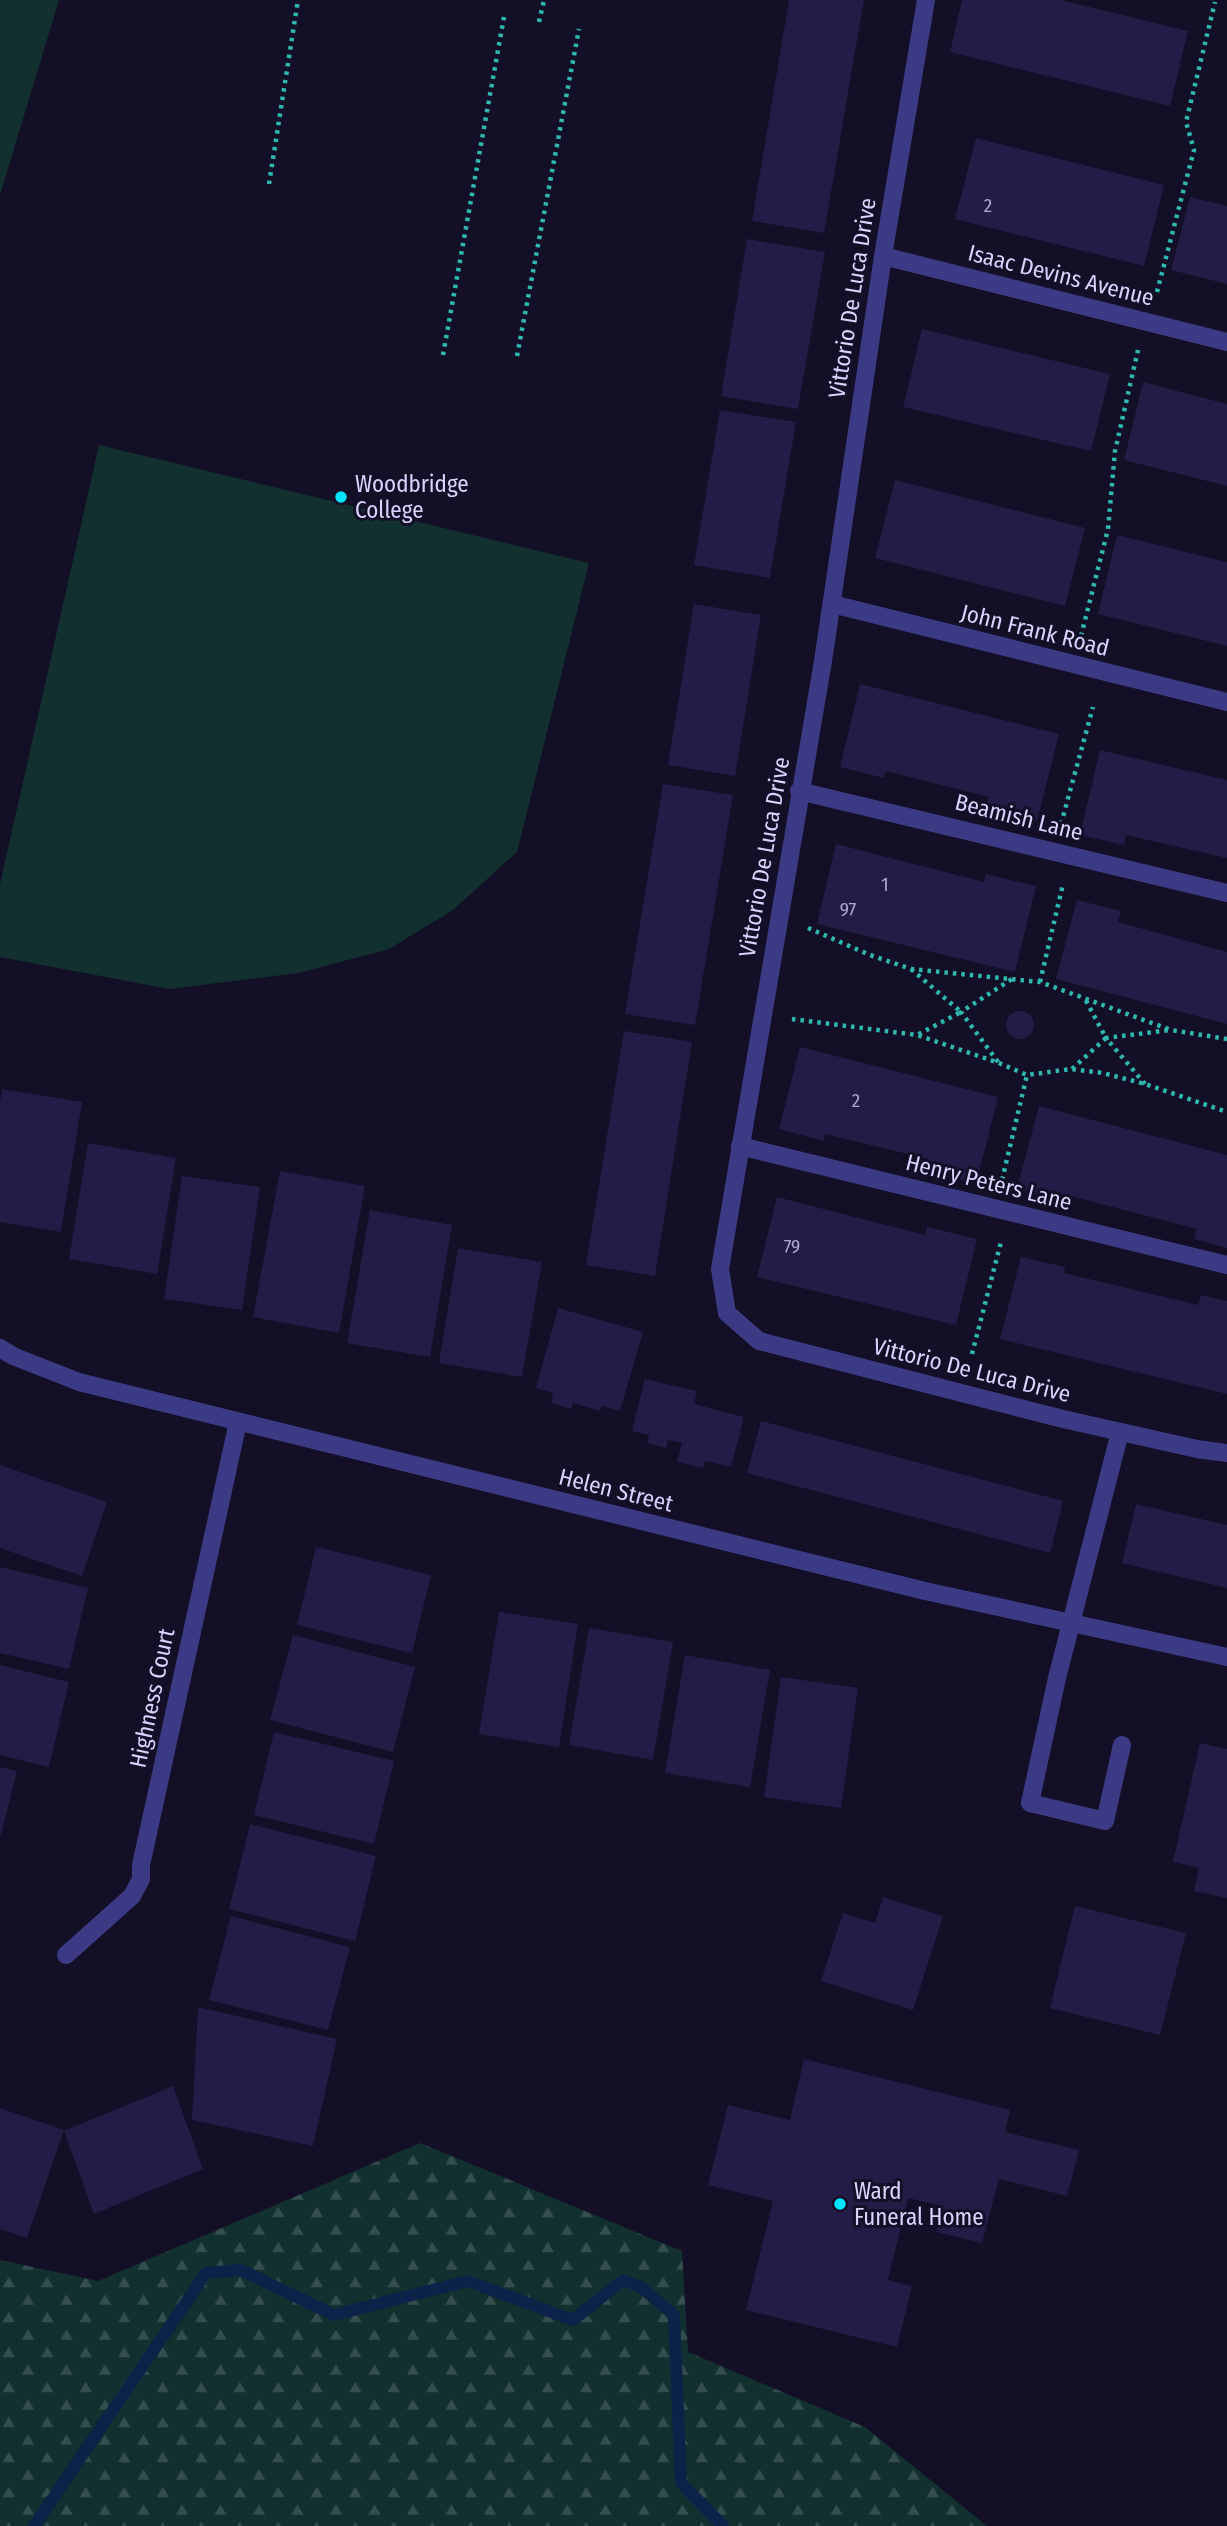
<svg xmlns="http://www.w3.org/2000/svg" width="1227" height="2526" font-family="'Fira Sans Condensed',sans-serif">
	<style>
		.forest { fill: url(#forest-firs) }
		.garden { fill: #12302f }
		.lines { fill: none; stroke-linecap: round; stroke-linejoin: round }
		.stream { stroke: #0c2248; stroke-width: 12 }
		.building { fill: #241b47 }
		.path { stroke: #2fb8b0; stroke-width: 4.5; stroke-dasharray: 3.5 5; stroke-linecap: butt }
		.minor { stroke: #3d3a85; stroke-width: 18 }
		.poi-dot { fill: #00e5ff; stroke: #130f26; stroke-width: 2.5 }
		.labels { text-anchor: middle; stroke-width: 6; stroke-linejoin: round; paint-order: stroke }
		.number-label { font-size: 19px; fill: #aca6d1 }
		.street-label { font-size: 23px; fill: #d9d4ff; stroke: #130f26 }
		.poi-label { font-size: 23px; fill: #d9d4ff; stroke: #130f26; text-anchor: start }
	</style>
	<defs>
		<pattern id="forest-firs" width="22" height="20" patternUnits="userSpaceOnUse" patternTransform="scale(1.75)"><rect width="22" height="20" fill="#12302f"/><path d="M5 1l3.5 6h-7zM16 11l3.5 6h-7z" fill="#344d4e"/></pattern>
	</defs>
	<rect width="100%" height="100%" fill="#130f26"/>
	<path class="forest" d="M420,2143l262,108 6,101 177,75 122,99h-987v-266l98,21z"/>
	<g class="garden">
		<path d="M0,0h59l-59,195z"/>
		<path d="M99,445l490,118 -72,289 -64,58 -64,39 -90,24 -130,16 -169,-32v-73z"/>
	</g>
	<g class="lines">
		<path class="stream" d="M34,2526l172,-253 35,-3 93,45 134,-34 105,39 50,-40 18,7 33,28 7,168 42,43"/>
	</g>
	<g class="building">
		<path d="M789,0h75l-40,233 -72,-12z"/>
		<path d="M962,0h99l127,31 -18,75 -220,-54z"/>
		<path d="M976,138l188,47 -20,81 -189,-47z"/>
		<path d="M1190,197l37,9v78l-56,-14z"/>
		<path d="M747,239l78,13 -27,157 -77,-13z"/>
		<path d="M922,329l188,45 -19,77 -188,-44z"/>
		<path d="M1143,382l84,22v82l-103,-26z"/>
		<path d="M720,410l76,12 -26,156 -76,-13z"/>
		<path d="M895,480l190,48 -20,78 -190,-48z"/>
		<path d="M1117,535l110,27v84l-129,-32z"/>
		<path d="M694,604l67,11 -26,161 -67,-11z"/>
		<path d="M860,684l199,50 -22,87 -51,-13 3,-11 -103,-26 -2,7 -44,-11z"/>
		<path d="M1100,750l127,30v78l-101,-23 -2,10 -44,-10z"/>
		<path d="M663,784l70,11 -38,230 -70,-11z"/>
		<path d="M836,844l148,38 2,-8 50,12 -21,86 -198,-48z"/>
		<path d="M1077,900l44,11 -3,11 109,30v72l-171,-45z"/>
		<circle cx="1020" cy="1025" r="14"/>
		<path d="M624,1031l68,11 -37,234 -69,-11z"/>
		<path d="M800,1047l198,50 -22,87 -51,-13 3,-12 -103,-25 -1,7 -45,-12z"/>
		<path d="M2,1089l80,13 -21,130 -61,-10v-120z"/>
		<path d="M1039,1106l188,49v93l-33,-9 3,-10 -134,-35 -1,5 -45,-11z"/>
		<path d="M88,1143l88,15 -19,116 -88,-15z"/>
		<path d="M280,1171l85,15 -26,147 -86,-16z"/>
		<path d="M182,1176l78,11 -18,123 -78,-11z"/>
		<path d="M777,1197l148,38 2,-8 50,12 -21,86 -199,-48z"/>
		<path d="M370,1210l82,15 -22,132 -83,-14z"/>
		<path d="M458,1248l84,14 -20,115 -83,-14z"/>
		<path d="M1021,1257l44,10 -1,6 134,32 3,-10 26,6v93l-227,-55z"/>
		<path d="M558,1308l85,24 -23,79 -18,-5 -2,5 -27,-8 -2,6 -20,-6 2,-10 -17,-5z"/>
		<path d="M645,1379l52,12 -3,13 50,13 -13,50 -26,-6 -2,7 -26,-6 5,-19 -14,-3 -2,8 -19,-5 2,-8 -17,-4z"/>
		<path d="M761,1421l302,80 -13,52 -303,-80z"/>
		<path d="M0,1465l107,37 -25,74 -82,-28z"/>
		<path d="M1136,1504l91,21v63l-105,-25z"/>
		<path d="M316,1547l115,28 -19,78 -115,-28z"/>
		<path d="M0,1567l88,21 -19,81 -69,-16z"/>
		<path d="M499,1612l79,12 -19,123 -80,-13z"/>
		<path d="M589,1628l84,14 -20,118 -84,-15z"/>
		<path d="M293,1635l122,32 -22,85 -123,-32z"/>
		<path d="M685,1655l85,15 -20,117 -85,-14z"/>
		<path d="M0,1665l69,17 -20,85 -49,-12z"/>
		<path d="M781,1677l77,11 -17,120 -77,-11z"/>
		<path d="M274,1732l120,29 -20,83 -120,-29z"/>
		<path d="M1200,1743l27,6v149l-33,-7 5,-23 -26,-6z"/>
		<path d="M0,1767l17,4 -16,64h-1z"/>
		<path d="M250,1824l126,32 -21,85 -126,-32z"/>
		<path d="M883,1897l60,19 -30,94 -92,-29 22,-68 32,10z"/>
		<path d="M1075,1906l111,27 -26,102 -110,-27z"/>
		<path d="M231,1916l119,31 -22,83 -119,-30z"/>
		<path d="M198,2007l139,32 -24,107 -121,-26z"/>
		<path d="M804,2059l206,51 -5,22 74,18 -12,46 -68,-17 -17,64 -46,-11 6,-26 -34,-8 -20,82 24,6 -15,61 -151,-37 27,-109 -65,-16 20,-80 62,15z"/>
		<path d="M173,2086l30,83 -109,45 -30,-83z"/>
		<path d="M0,2108l64,22 -37,108 -27,-9z"/>
	</g>
	<g class="lines">
		<g class="path">
			<path d="M539,22l5,-22"/>
			<path d="M269,184l29,-184"/>
			<path d="M1157,292l37,-142 -8,-28 29,-120"/>
			<path d="M443,355l61,-338"/>
			<path d="M517,356l62,-327"/>
			<path d="M1081,636l27,-107 7,-78 23,-101"/>
			<path d="M1061,824l32,-117"/>
			<path d="M808,928l62,27 41,14 129,13 131,48 56,9"/>
			<path d="M911,969l50,43 -44,23"/>
			<path d="M1040,982l23,-98"/>
			<path d="M792,1019l125,16 82,28 28,12 44,-6 32,4 42,11 82,28"/>
			<path d="M998,1062l-37,-50 51,-33"/>
			<path d="M1072,1069l34,-31 -22,-41"/>
			<path d="M1145,1084l-39,-46 64,-8"/>
			<path d="M1002,1180l25,-105"/>
			<path d="M972,1354l29,-112"/>
		</g>
		<g class="minor">
			<path d="M926,0l-43,256 -60,405 -103,608 7,44 32,28 304,78 134,30 30,4"/>
			<path d="M883,256l344,86"/>
			<path d="M832,604l395,98"/>
			<path d="M799,791l428,102"/>
			<path d="M740,1146l487,119"/>
			<path d="M0,1348l13,8 66,26 846,209 302,66"/>
			<path d="M1120,1432l-63,246 -27,125 75,18 17,-76"/>
			<path d="M66,1955l66,-59 9,-17v-14l97,-443"/>
		</g>
	</g>
	<g class="poi-dot">
		<circle cx="341" cy="497" r="7"/>
		<circle cx="840" cy="2204" r="7"/>
	</g>
	<g class="labels">
		<g class="number-label">
			<text x="988" y="212">2</text>
			<text x="885" y="891">1</text>
			<text x="848" y="916">97</text>
			<text x="856" y="1107">2</text>
			<text x="792" y="1253">79</text>
		</g>
		<g class="street-label">
			<text transform="translate(1061 275) rotate(14)" y="8">Isaac Devins Avenue</text>
			<text transform="translate(852 298) rotate(-81)" y="8">Vittorio De Luca Drive</text>
			<text transform="translate(1035 630) rotate(14)" y="8">John Frank Road</text>
			<text transform="translate(1019 817) rotate(14)" y="8">Beamish Lane</text>
			<text transform="translate(764 857) rotate(-80)" y="8">Vittorio De Luca Drive</text>
			<text transform="translate(989 1182) rotate(14)" y="8">Henry Peters Lane</text>
			<text transform="translate(972 1370) rotate(14)" y="8">Vittorio De Luca Drive</text>
			<text transform="translate(616 1490) rotate(14)" y="8">Helen Street</text>
			<text transform="translate(152 1698) rotate(-78)" y="8">Highness Court</text>
		</g>
		<g class="poi-label">
			<text x="355" y="492">Woodbridge<tspan x="355" dy="26">College</tspan></text>
			<text x="854" y="2199">Ward<tspan x="854" dy="26">Funeral Home</tspan></text>
		</g>
	</g>
</svg>
